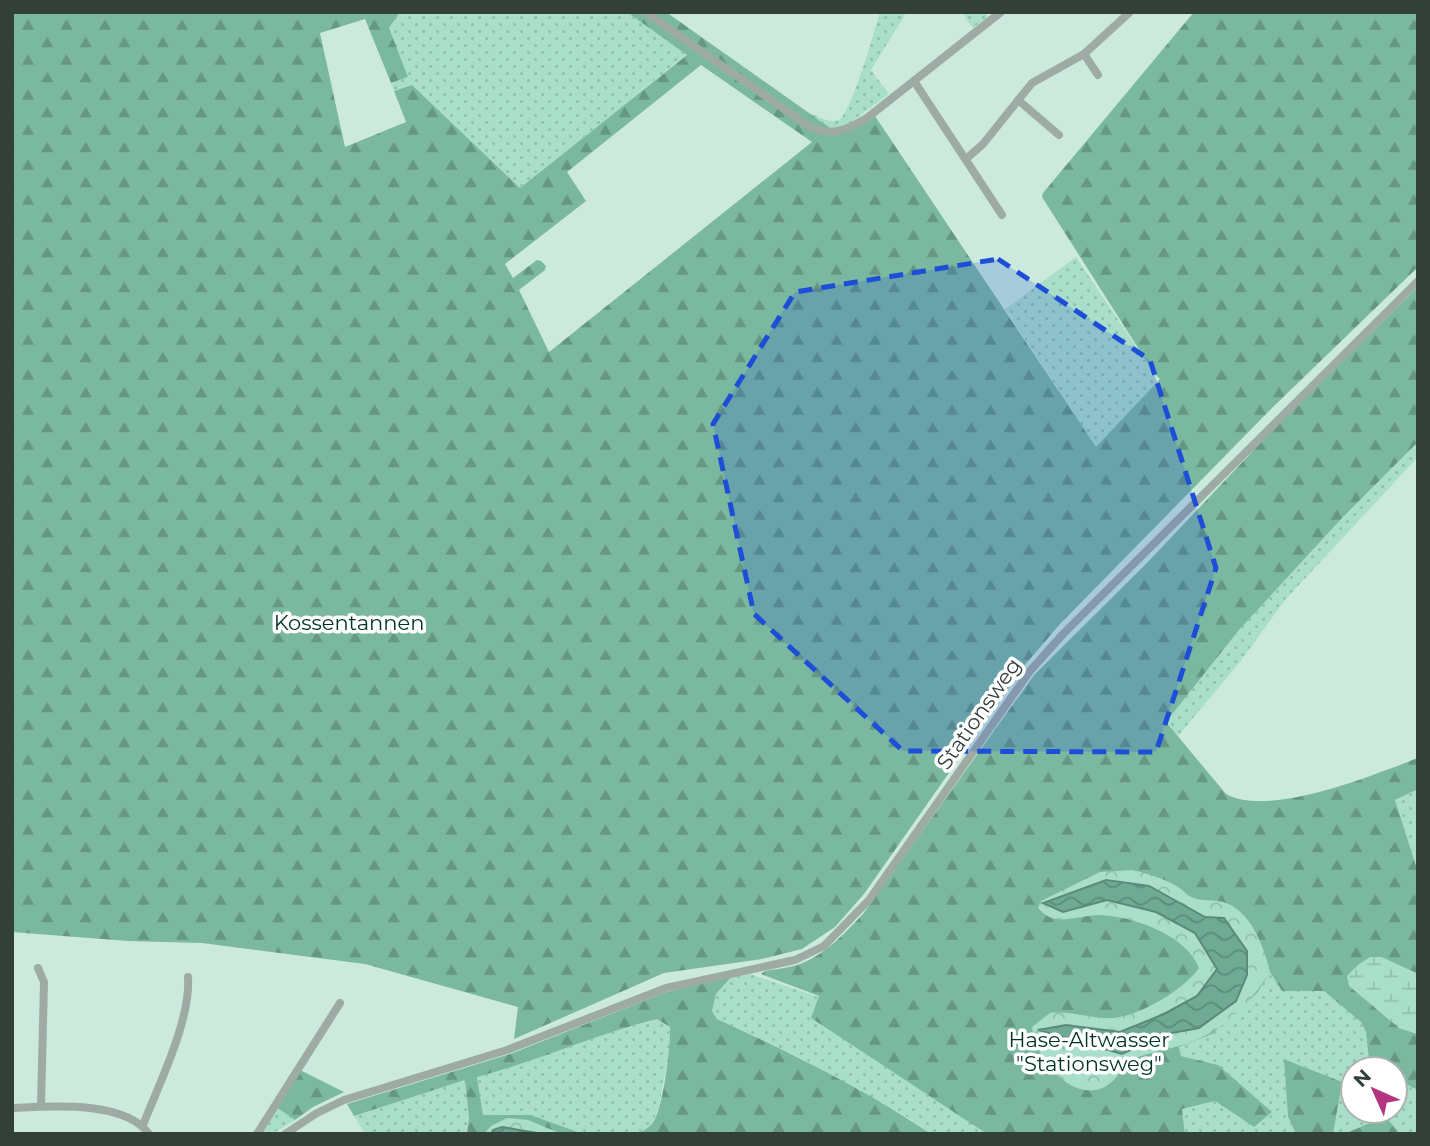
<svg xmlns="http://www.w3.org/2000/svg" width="1430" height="1146" font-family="Montserrat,sans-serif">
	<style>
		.grass { fill: url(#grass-dots) }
		.forest { fill: url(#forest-firs); fill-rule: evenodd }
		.wetland { fill: url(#wetland-marsh) }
		.park { fill: url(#park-crowns) }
		.water { fill: url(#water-waves); stroke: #5c8a79; stroke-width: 2 }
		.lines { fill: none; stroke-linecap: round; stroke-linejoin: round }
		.street { stroke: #9eaba5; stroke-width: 8 }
		.marked { fill: #1d4ed8; fill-opacity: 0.2; stroke: #1d4ed8; stroke-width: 5; stroke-dasharray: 14 9; stroke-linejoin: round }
		.labels { text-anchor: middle; stroke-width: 7; stroke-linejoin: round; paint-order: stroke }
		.park-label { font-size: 21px; fill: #003526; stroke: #fff }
		.street-label { font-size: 21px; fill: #33403a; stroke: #fff }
	</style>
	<defs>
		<pattern id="grass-dots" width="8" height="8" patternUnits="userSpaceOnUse" patternTransform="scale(1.75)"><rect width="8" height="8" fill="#a9dfca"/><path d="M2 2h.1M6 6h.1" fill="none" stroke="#92c0ae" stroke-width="1.8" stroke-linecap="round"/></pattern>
		<pattern id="forest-firs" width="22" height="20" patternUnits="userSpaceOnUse" patternTransform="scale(1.75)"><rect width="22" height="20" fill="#7bb8a0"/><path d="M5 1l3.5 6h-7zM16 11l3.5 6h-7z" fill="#659783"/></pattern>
		<pattern id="wetland-marsh" width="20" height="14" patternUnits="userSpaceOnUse" patternTransform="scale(1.75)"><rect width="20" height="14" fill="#a9dfca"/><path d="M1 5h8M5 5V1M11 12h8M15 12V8" fill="none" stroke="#92c0ae"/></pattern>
		<pattern id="park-crowns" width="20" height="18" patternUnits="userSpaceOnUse" patternTransform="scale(1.75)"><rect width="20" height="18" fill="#a9dfca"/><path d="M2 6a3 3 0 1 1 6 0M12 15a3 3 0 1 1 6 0" fill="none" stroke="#92c0ae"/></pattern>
		<pattern id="water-waves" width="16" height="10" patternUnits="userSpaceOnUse" patternTransform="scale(1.75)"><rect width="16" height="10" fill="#6eaa94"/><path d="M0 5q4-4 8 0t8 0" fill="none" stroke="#5b8c7a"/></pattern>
	</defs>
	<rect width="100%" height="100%" fill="#cbeadd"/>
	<g class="grass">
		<path d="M400,12h227l60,42 -167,134 -108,-103 -18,6 -3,-8 17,-6 -20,-49z"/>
		<path d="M880,12h23l2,3 -34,55 18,24 -42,31 -14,5 -25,-18c9,4 22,12 31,8 12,-6 36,-91 41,-108z"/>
		<path d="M961,12h23l4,5 -15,11z"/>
		<path d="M1076,257l78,116 3,10 -61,65 -18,23 -19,-80 -54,-82z"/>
		<path d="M1418,442v15l-133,143 -45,62 -62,74 -12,-14 73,-92 104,-113z"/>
		<path d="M1418,789v83l-23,-72z"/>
		<path d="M1270,972l12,19h42l37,31 5,10 3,29 10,8h-26v42h42v-32l23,11v44h-19l-13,-18 -42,18h-11l8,-52 -56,-23 3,58 8,17h-111l-3,-25 33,-8 39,26 -36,-62 -37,-9 -2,-10 33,-12 44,-41z"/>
		<path d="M750,974l69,23 -8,21 176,116h-56l-26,-18 -109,-60 -79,-37 -5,-8 4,-17 17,-19z"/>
		<path d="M657,1019l13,8 1,15 -12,64 -6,17 -15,11h-55l-52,-19h-48l-6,-39c61,-15 119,-42 180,-57z"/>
		<path d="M465,1080l4,38 -2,16h-102l-11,-18z"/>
		<path d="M276,1107l19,13 -23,14h-15z"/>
	</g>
	<g class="forest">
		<path d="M12,12h388l-11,16 19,49 -17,6 -26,-64 -45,14 25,114 61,-25 -12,-31 18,-6 108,103 167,-133 -60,-43h15l181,122 52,-18 221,331 64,-68 -6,-6 -112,-176 1,-4 151,-181h224v255l-145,140 -213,217 -36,42 -160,228 -29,33 -33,22 -40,10 -98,14 -150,66 4,-32 -153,-43 -163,-21 -74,-2 -116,-9zM701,65l111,77 -263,210 -30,-62 26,-20 1,-4 -5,-5 -4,-1 -24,18 -8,-14 81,-63 -19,-29z"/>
		<path d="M649,12h17l167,118 -22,-5z"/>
		<path d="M1418,287v155l-75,75 -104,113 -73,92 60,72c44,24 147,-19 192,-36v31l-23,11 23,72v102l-37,-17h-11l29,71 19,6v56l-23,-11v-10h-16l-10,-8 -3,-29 -5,-10 -37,-31h-42l-12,-19 -13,21 -45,41 -33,13 2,9 37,9 54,47 -18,15 -39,-26 -33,8 3,25h-198l-176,-116 8,-22 -58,-22 4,-3c10,-2 22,-3 32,-6 27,-9 47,-31 66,-51l171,-239 112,-111 138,-146z"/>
		<path d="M733,975l-17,19 -4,17 5,8c74,34 147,70 214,115h-293c4,-3 10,-6 14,-10 11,-12 19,-80 18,-97l-13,-8c-61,15 -119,42 -180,58l6,38h48l52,19h-116l2,-16 -4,-38 -111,36 -7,-12 163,-50 154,-61z"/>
		<path d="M1284,1059l58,23 -9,52h-37l-8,-17z"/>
		<path d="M300,1070l44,22 -31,15 -18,13 -19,-13z"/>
		<path d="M1386,1116l13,18h-55z"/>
	</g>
	<path class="wetland" d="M1370,957h11l37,17v60l-19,-6 -50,-42 -2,-10 11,-11z"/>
	<g class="park">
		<path d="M1132,870c17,4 31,8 46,17 5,3 9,8 13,10 11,5 22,2 32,5 28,8 41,45 47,70 -22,34 -50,63 -91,74 -18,5 -35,8 -53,15 -27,62 -88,14 -94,-34l18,-14c19,-2 36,4 54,5 29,3 79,-27 95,-50 -12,-33 -67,-52 -100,-53 -23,0 -43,14 -61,-7l3,-7 59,-29z"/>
		<path d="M507,1118l21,2 34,14h-78l7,-8z"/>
	</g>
	<g class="water">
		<path d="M1106,880l43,6 56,31 19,1 23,33v24l-11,26 -37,27 -33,6 -44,20 -84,-24 28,-5 54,7 44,-18 33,-18 20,-27 -22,-36 -39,-21 -49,-12 -44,12 -20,-9z"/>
		<path d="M502,1127l41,7h-52l2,-4z"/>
	</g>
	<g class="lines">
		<g class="street">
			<path d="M645,12l165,115c23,10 36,3 57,-9l134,-106"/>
			<path d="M1084,54l14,21"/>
			<path d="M914,81l88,134"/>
			<path d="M1018,100l41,35"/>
			<path d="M966,159l17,-15 49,-61 52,-29 46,-42"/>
			<path d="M38,968l6,14 -3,124"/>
			<path d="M12,1108c38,-2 113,-8 137,26"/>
			<path d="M143,1125c16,-41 48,-105 45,-148"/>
			<path d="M257,1134l83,-131"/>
			<path d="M285,1134l32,-21 27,-13 163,-50 159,-62 129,-28 29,-14 45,-46 161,-229 33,-37 355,-353"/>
		</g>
	</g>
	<path class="marked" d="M998,259l152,101 66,208 -60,184 -253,-1 -149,-137 -41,-190 82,-132z"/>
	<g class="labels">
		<g class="park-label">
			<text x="349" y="630">Kossentannen</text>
			<text x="1089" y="1047">Hase-Altwasser<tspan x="1089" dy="24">"Stationsweg"</tspan></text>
		</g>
		<g class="street-label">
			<text transform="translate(979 714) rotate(-55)" y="7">Stationsweg</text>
		</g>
	</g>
	<rect width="1430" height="1146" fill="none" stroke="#33403a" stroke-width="28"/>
	<g transform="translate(1374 1090) rotate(315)"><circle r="33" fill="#ffffff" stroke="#adb3b0" stroke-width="2"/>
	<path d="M0-5L12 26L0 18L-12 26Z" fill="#b43480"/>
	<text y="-10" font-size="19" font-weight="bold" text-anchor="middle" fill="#33403a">N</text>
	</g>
</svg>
